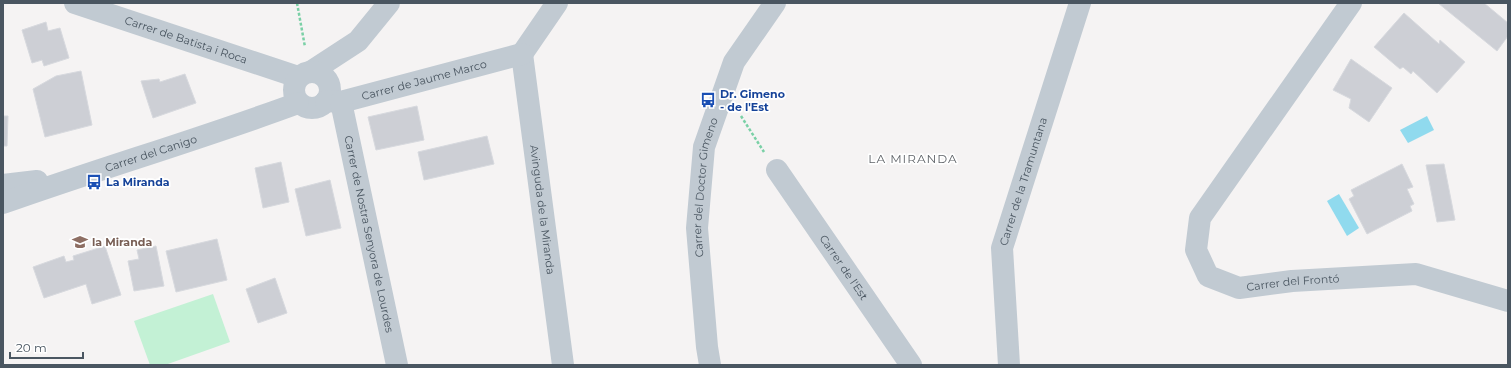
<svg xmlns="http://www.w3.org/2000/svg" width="1511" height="368" font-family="Montserrat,sans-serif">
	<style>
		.green { fill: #c3f1d5 }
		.water { fill: #90daee }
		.building { fill: #cdcfd5; stroke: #d7d9de }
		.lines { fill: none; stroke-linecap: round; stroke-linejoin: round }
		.path { stroke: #7ad0a6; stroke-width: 2.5; stroke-dasharray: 3 2; stroke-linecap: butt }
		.minor { stroke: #c1cad2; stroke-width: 22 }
		.labels { text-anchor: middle; stroke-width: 3.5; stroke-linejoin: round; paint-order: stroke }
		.street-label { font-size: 11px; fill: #4a5661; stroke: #fff }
		.transit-label { font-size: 11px; font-weight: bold; fill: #164399; stroke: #fff; text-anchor: start }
		.education-label { font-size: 11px; font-weight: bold; fill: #785e54; stroke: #fff; text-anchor: start }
		.neighbourhood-label { font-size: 12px; letter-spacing: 1px; fill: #5f6368; stroke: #fff }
	</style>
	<rect width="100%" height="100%" fill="#f5f3f3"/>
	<path class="green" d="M213,294l17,48 -65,23h-15l-16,-44z"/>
	<g class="water">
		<path d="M1427,116l7,14 -26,13 -8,-13z"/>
		<path d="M1339,194l20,34 -12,8 -20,-35z"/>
	</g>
	<g class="building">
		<path d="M1438,3h46l24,20v13l-11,15z"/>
		<path d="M1404,13l35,31 1,-4 25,22 -28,31 -24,-22 -2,3 -8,-7 -3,2 -26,-22z"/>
		<path d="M46,22l2,9 12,-3 9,30 -25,8 -2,-6 -10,3 -10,-33z"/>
		<path d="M1351,59l41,29 -23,34 -20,-14 2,-9 -18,-9z"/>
		<path d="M81,71l11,54 -47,12 -12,-48 23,-13z"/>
		<path d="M185,74l11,29 -43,15 -12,-37 18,-2 1,3z"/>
		<path d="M417,106l7,34 -48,10 -8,-33z"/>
		<path d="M3,116h5l-1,30h-4z"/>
		<path d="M487,136l7,28 -70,16 -6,-28z"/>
		<path d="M281,162l8,40 -26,6 -8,-40z"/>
		<path d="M1402,164l11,23 -6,2 7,15 -4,2 2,5 -45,23 -18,-35 5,-3 -3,-6z"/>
		<path d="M1444,164l11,56 -18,2 -11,-57z"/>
		<path d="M330,180l11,48 -35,8 -11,-47z"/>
		<path d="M217,239l10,41 -51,12 -10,-41z"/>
		<path d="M105,246l16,49 -29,9 -6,-20 -42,14 -11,-31 31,-11 2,6 8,-2 -1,-4z"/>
		<path d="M156,246l8,40 -30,5 -6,-30 11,-2 -2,-9z"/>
		<path d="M275,278l12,35 -29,10 -12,-34z"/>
	</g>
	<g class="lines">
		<g class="path">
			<path d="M297,3l8,44"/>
			<path d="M741,116l23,36"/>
		</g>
		<g class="minor">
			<path id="s1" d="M75,3l223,74"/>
			<path id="s2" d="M1351,3l-151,215 -4,32 12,26 31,12 53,-7 124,-7 92,27"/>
			<path id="s3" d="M522,54l41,311"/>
			<path d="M522,54l35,-51"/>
			<path d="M312,71l46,-30 31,-38"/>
			<circle cx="312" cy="90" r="18"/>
			<path id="s4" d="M326,101l15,1 181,-48"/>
			<path id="s5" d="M341,102l56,263"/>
			<path id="s6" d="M777,170l134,195"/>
			<path d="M3,185l34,-4"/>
			<path id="s7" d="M3,203c98,-35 198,-64 295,-100"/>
			<path id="s8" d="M710,365l-3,-18 -10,-119 7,-81 30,-85 41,-59"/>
			<path id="s9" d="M1009,365l-7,-117 78,-245"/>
		</g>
	</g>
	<defs>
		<symbol id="bus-bare" viewBox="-9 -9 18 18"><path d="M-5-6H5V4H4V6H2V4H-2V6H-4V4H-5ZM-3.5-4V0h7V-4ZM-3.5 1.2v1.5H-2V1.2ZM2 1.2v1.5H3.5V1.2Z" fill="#1a4fb4" stroke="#fff" stroke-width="2.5" paint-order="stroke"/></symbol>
		<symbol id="school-bare" viewBox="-9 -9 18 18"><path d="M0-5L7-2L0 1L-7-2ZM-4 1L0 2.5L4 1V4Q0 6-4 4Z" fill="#8d6e63" stroke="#fff" stroke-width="2.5" paint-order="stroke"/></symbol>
	</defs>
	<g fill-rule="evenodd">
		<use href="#bus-bare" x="697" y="89" width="22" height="22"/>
		<use href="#bus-bare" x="83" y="171" width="22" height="22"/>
		<use href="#school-bare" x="69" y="231" width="22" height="22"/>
	</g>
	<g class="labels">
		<g class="street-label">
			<text dy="4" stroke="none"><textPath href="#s1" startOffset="117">Carrer de Batista i Roca</textPath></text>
			<text dy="4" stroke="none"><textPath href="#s4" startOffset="101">Carrer de Jaume Marco</textPath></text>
			<text dy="4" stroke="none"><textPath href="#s7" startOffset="156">Carrer del Canigo</textPath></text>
			<text dy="4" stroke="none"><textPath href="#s9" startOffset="187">Carrer de la Tramuntana</textPath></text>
			<text dy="4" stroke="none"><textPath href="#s8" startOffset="179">Carrer del Doctor Gimeno</textPath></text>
			<text dy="4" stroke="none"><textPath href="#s3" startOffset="157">Avinguda de la Miranda</textPath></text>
			<text dy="4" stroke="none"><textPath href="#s5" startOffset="135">Carrer de Nostra Senyora de Lourdes</textPath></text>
			<text dy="4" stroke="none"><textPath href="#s6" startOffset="118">Carrer de l'Est</textPath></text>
			<text dy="4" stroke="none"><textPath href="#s2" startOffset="411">Carrer del Frontó</textPath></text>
		</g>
		<g class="transit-label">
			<text x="720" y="98">Dr. Gimeno<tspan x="720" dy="13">- de l'Est</tspan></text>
			<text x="106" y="186">La Miranda</text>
		</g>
		<g class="education-label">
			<text x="92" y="246">la Miranda</text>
		</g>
		<g class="neighbourhood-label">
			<text x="913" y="163">LA MIRANDA</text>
		</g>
	</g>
	<rect width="1511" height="368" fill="none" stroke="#4a5661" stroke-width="8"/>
	<path d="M10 352v6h73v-6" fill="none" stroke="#4a5661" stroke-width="2"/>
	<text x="16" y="352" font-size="12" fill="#4a5661" stroke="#ffffff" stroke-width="3" paint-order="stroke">20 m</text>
</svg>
